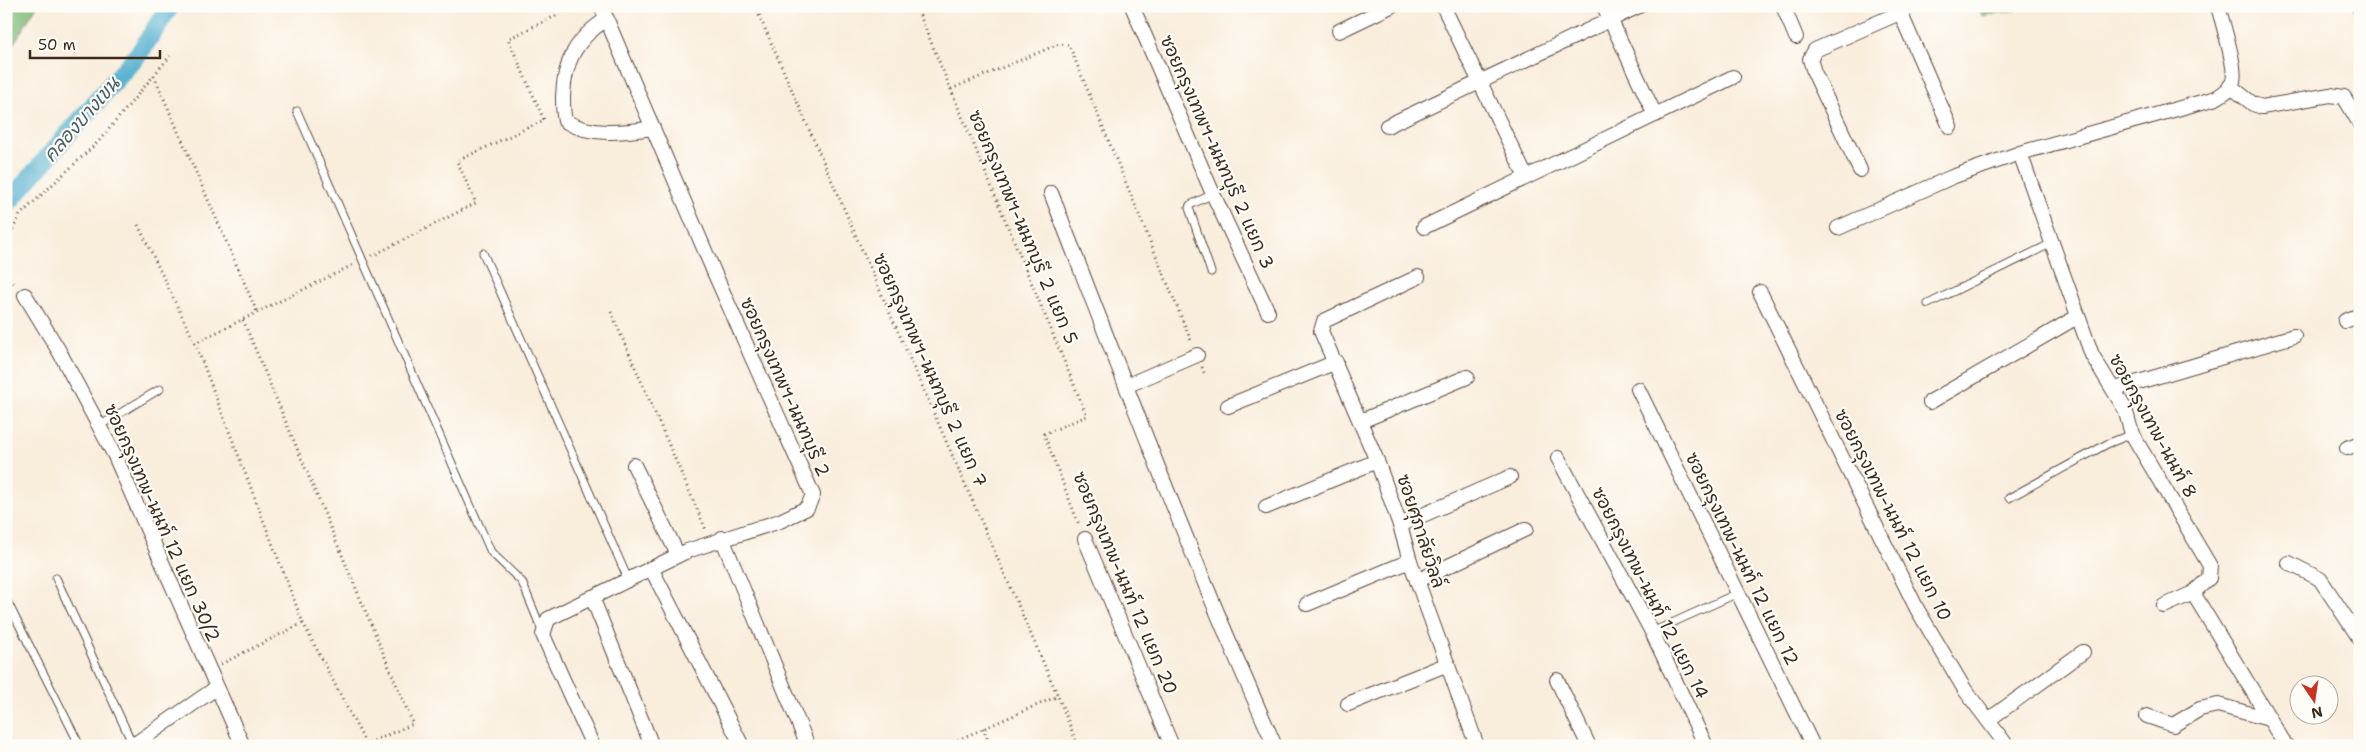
<svg xmlns="http://www.w3.org/2000/svg" width="2366" height="752" font-family="'Shantell Sans','Playpen Sans Thai',sans-serif">
	<style>
		.forest { fill: #80ba78; stroke: #5e724b }
		.lines { fill: none; stroke-linecap: round; stroke-linejoin: round }
		.canal { stroke: #51afcf; stroke-width: 19 }
		.lane-casing { stroke: #58473a; stroke-width: 9 }
		.street-casing { stroke: #58473a; stroke-width: 16 }
		.path { stroke: #58473a; stroke-width: 3; stroke-dasharray: 1 4; stroke-linecap: butt }
		.lane { stroke: #fff; stroke-width: 7 }
		.street { stroke: #fff; stroke-width: 14 }
		.labels { text-anchor: middle; stroke-width: 4.5; stroke-linejoin: round; paint-order: stroke }
		.street-label { font-size: 18px; fill: #3b2a1e; stroke: #fdfcf7 }
		.water-label { font-size: 19px; font-style: italic; fill: #445f65; stroke: #fdfcf7 }
	</style>
	<rect width="100%" height="100%" fill="#fdfcf7"/>
	<filter id="ink" filterUnits="userSpaceOnUse"><feTurbulence type="fractalNoise" baseFrequency=".02" numOctaves="2"/><feDisplacementMap in="SourceGraphic" scale="10" xChannelSelector="R" yChannelSelector="G"/><feConvolveMatrix kernelMatrix="1 2 1 2 8 2 1 2 1" color-interpolation-filters="sRGB"/></filter>
	<filter id="wash" filterUnits="userSpaceOnUse"><feTurbulence type="fractalNoise" baseFrequency=".0096" numOctaves="4" result="noise"/><feDisplacementMap in="SourceGraphic" scale="20" xChannelSelector="R" yChannelSelector="G"/><feGaussianBlur stdDeviation="1.12" result="paint"/><feColorMatrix in="noise" values="0 0 0 0 0 0 0 0 0 0 0 0 0 0 0 0 0 1.4 0 .05"/><feComposite in="paint" operator="in"/></filter>
	<g filter="url(#wash)">
		<rect width="100%" height="100%" fill="#f9eddc"/>
		<g class="forest">
			<path d="M6,6h31l-31,50z"/>
			<path d="M1979,6h36l1,4 -34,6z"/>
		</g>
		<g class="lines">
			<path class="canal" d="M6,205l134,-153 30,-46"/>
		</g>
	</g>
	<g filter="url(#ink)">
		<g class="lines">
			<defs>
				<g id="lane">
					<path d="M2355,6l5,12"/>
					<path d="M297,111l194,441 31,30 21,51"/>
					<path d="M483,253l145,326"/>
					<path d="M1211,272l-22,-64 1,-3 23,-11"/>
					<path d="M1928,304l124,-61"/>
					<path d="M99,426l61,-37"/>
					<path d="M2009,498l98,-54 25,-10"/>
					<path d="M56,578l77,167"/>
					<path d="M6,599l74,147"/>
					<path d="M1652,632l86,-39"/>
				</g>
				<g id="street">
					<path d="M1132,6l81,188 55,118"/>
					<path d="M1443,6l83,171"/>
					<path d="M1604,6l51,109"/>
					<path d="M1783,6l13,31"/>
					<path d="M1900,12l50,115"/>
					<path d="M607,19c-31,19 -43,43 -44,78 0,8 0,16 2,24 26,16 60,11 88,7"/>
					<path d="M1339,31l52,-25"/>
					<path d="M2230,86l23,18 9,3 68,-12 14,2 16,27"/>
					<path d="M1387,126l252,-120"/>
					<path d="M2020,153l72,202 33,54 7,25 78,132 -1,12 -16,15 -29,13"/>
					<path d="M1860,170l-46,-98 -4,-13 5,-9 89,-39 3,-5"/>
					<path d="M1051,193c72,185 142,371 224,553"/>
					<path d="M1424,227l309,-150"/>
					<path d="M1838,228l114,-51 68,-24 196,-55c7,-4 15,-9 17,-17 4,-13 -11,-59 -15,-75"/>
					<path d="M1418,277l-94,44 -3,10 56,130 23,64 10,36 67,185"/>
					<path d="M1760,292l157,317 48,81 42,56"/>
					<path d="M25,295l34,56 56,105 128,290"/>
					<path d="M2345,321l15,-6"/>
					<path d="M1126,386l71,-31"/>
					<path d="M1638,389l175,357"/>
					<path d="M2115,389l179,-53"/>
					<path d="M1930,402l147,-85"/>
					<path d="M1228,406l108,-44"/>
					<path d="M1361,421l106,-44"/>
					<path d="M2347,448l13,-5"/>
					<path d="M1558,458l94,174 54,114"/>
					<path d="M634,465l44,90"/>
					<path d="M1266,507l111,-46"/>
					<path d="M1400,525l110,-48"/>
					<path d="M722,538l86,208"/>
					<path d="M1085,539l87,207"/>
					<path d="M2289,563l31,16 40,60"/>
					<path d="M651,568l91,178"/>
					<path d="M1417,581l109,-52"/>
					<path d="M2193,593l93,153"/>
					<path d="M592,597l60,149"/>
					<path d="M1307,604l103,-43"/>
					<path d="M1557,680l32,66"/>
					<path d="M1348,704l100,-40"/>
					<path d="M2147,716l26,9 27,-16 18,-4 51,14"/>
					<path d="M1988,720l95,-68"/>
					<path d="M132,746l84,-58"/>
					<path d="M593,746l-50,-111 5,-16 139,-68 93,-30 27,-13 6,-13 -99,-223 -113,-266"/>
				</g>
			</defs>
			<use href="#lane" class="lane-casing"/>
			<use href="#street" class="street-casing"/>
			<g class="path">
				<path d="M755,6l303,690 20,50"/>
				<path d="M916,6l171,410 -43,18 35,91"/>
				<path d="M154,76l103,236"/>
				<path d="M951,89l108,-45 10,1 123,298"/>
				<path d="M138,225l57,118"/>
				<path d="M6,243l14,-28 79,-74 71,-85"/>
				<path d="M372,256l104,-53 -19,-42 87,-41 -36,-81 68,-33"/>
				<path d="M6,275l10,11"/>
				<path d="M6,281l8,6"/>
				<path d="M611,312l95,218"/>
				<path d="M243,320l170,404 -47,20 -63,-121 -108,-280 158,-78"/>
				<path d="M1202,367l3,8"/>
				<path d="M221,664l82,-41"/>
				<path d="M983,728l7,18"/>
				<path d="M944,746l114,-50"/>
			</g>
			<use href="#lane" class="lane"/>
			<use href="#street" class="street"/>
		</g>
	</g>
	<g class="labels">
		<g class="street-label">
			<text transform="translate(1217 152) rotate(66)" y="6">ซอยกรุงเทพฯ-นนทบุรี 2 แยก 3</text>
			<text transform="translate(1023 227) rotate(67)" y="6">ซอยกรุงเทพฯ-นนทบุรี 2 แยก 5</text>
			<text transform="translate(930 370) rotate(66)" y="6">ซอยกรุงเทพฯ-นนทบุรี 2 แยก 7</text>
			<text transform="translate(785 387) rotate(66)" y="6">ซอยกรุงเทพฯ-นนทบุรี 2</text>
			<text transform="translate(2153 426) rotate(61)" y="6">ซอยกรุงเทพ-นนท์ 8</text>
			<text transform="translate(1893 515) rotate(63)" y="6">ซอยกรุงเทพ-นนท์ 12 แยก 10</text>
			<text transform="translate(162 523) rotate(66)" y="6">ซอยกรุงเทพ-นนท์ 12 แยก 30/2</text>
			<text transform="translate(1421 531) rotate(72)" y="6">ซอยศุภาลัยวิลล์</text>
			<text transform="translate(1742 559) rotate(64)" y="6">ซอยกรุงเทพ-นนท์ 12 แยก 12</text>
			<text transform="translate(1125 583) rotate(67)" y="6">ซอยกรุงเทพ-นนท์ 12 แยก 20</text>
			<text transform="translate(1650 593) rotate(63)" y="6">ซอยกรุงเทพ-นนท์ 12 แยก 14</text>
		</g>
		<g class="water-label">
			<text transform="translate(81 119) rotate(-49)" y="7">คลองบางเขน</text>
		</g>
	</g>
	<rect width="2366" height="752" fill="none" stroke="#fdfcf7" stroke-width="25"/>
	<g transform="translate(2314 700) rotate(167)"><circle r="24" fill="#fdfcf7" stroke="#afa8a0"/>
	<path d="M0-4L9 19L0 12L-9 19Z" fill="#c8321e"/>
	<text y="-8" font-size="14" font-weight="bold" text-anchor="middle" fill="#3b2a1e">N</text>
	</g>
	<path d="M30 50v8h130v-8" fill="none" stroke="#3b2a1e" stroke-width="2.5"/>
	<text x="38" y="50" font-size="15" fill="#3b2a1e" stroke="#fdfcf7" stroke-width="4" paint-order="stroke">50 m</text>
</svg>
